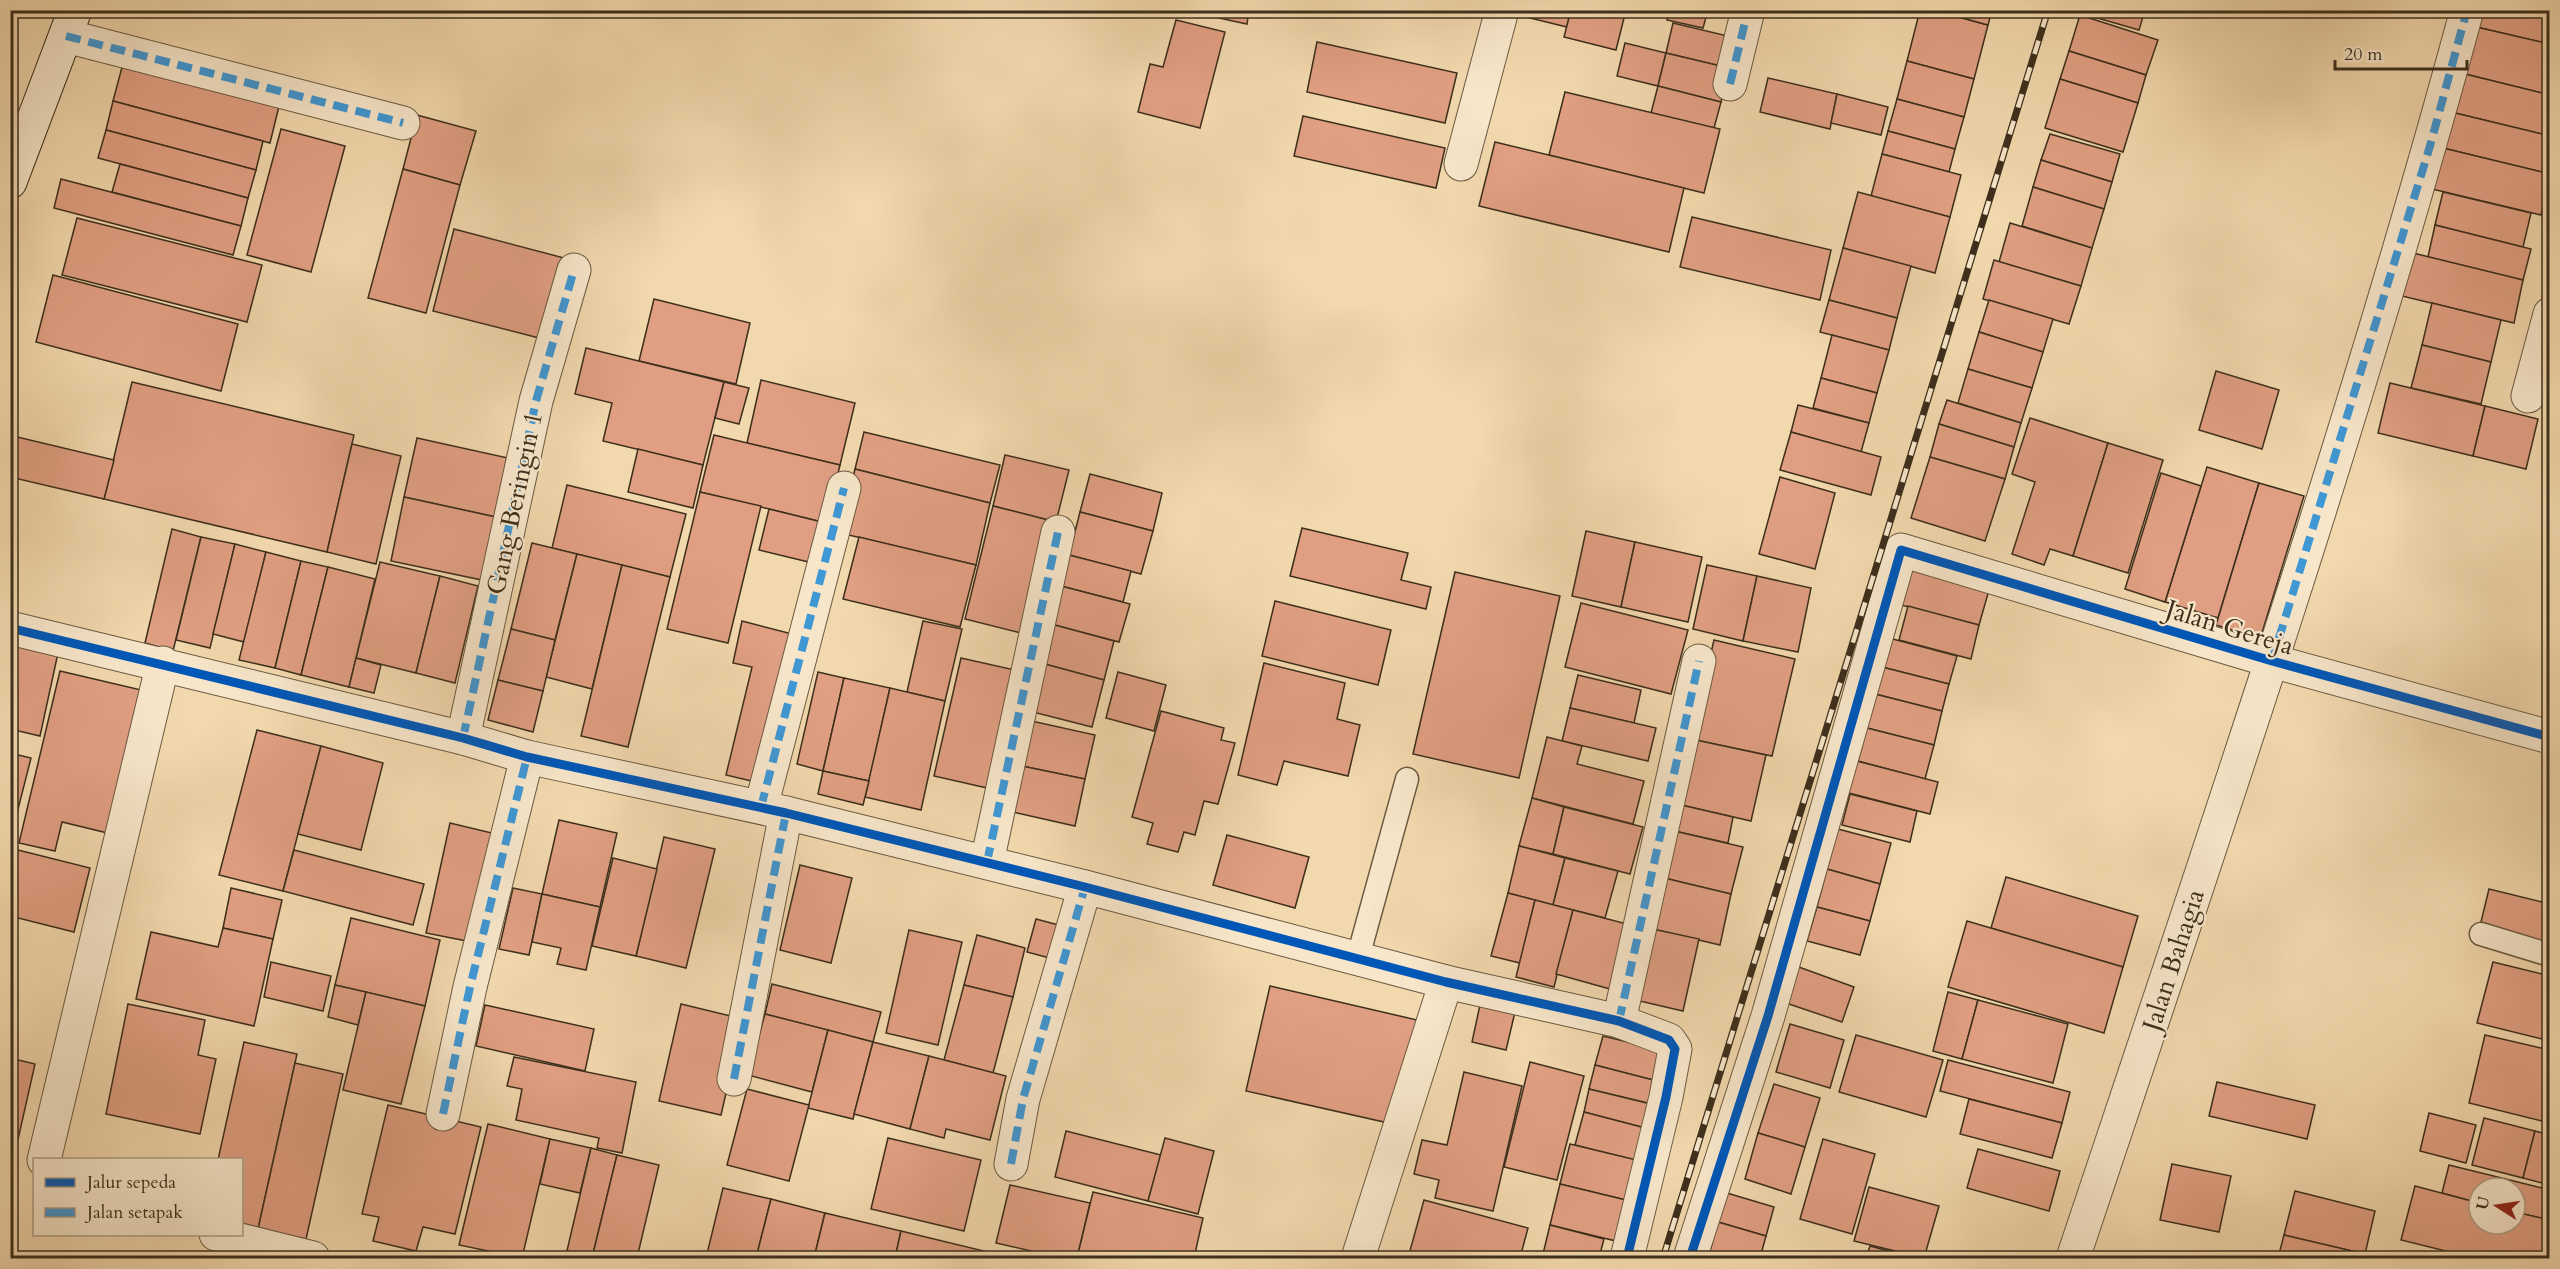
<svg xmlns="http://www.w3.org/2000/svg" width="2560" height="1269" font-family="Cardo,serif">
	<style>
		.building { fill: #e09f82; stroke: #3d2f1c; stroke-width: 1.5 }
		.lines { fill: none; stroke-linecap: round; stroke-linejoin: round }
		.lane-casing { stroke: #6a5940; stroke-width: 25 }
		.street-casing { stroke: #6a5940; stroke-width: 35 }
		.secondary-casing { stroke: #3d2f1c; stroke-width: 35 }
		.lane { stroke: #f7e6ca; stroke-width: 22 }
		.street { stroke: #f7e6ca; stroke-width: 33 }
		.secondary { stroke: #f7e6ca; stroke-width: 33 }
		.rail-casing { stroke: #3d2f1c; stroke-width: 7 }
		.rail { stroke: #f7e6ca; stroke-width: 4.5; stroke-dasharray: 14; stroke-linecap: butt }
		.quiet { stroke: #3f97d4; stroke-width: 8; stroke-dasharray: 15 8; stroke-linecap: butt }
		.cycleway-casing { stroke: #f7e6ca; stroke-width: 13 }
		.cycleway { stroke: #0057b8; stroke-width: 9 }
		.labels { text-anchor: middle; stroke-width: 4.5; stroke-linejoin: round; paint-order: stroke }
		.street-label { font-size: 26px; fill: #3d2f1c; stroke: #f7e6ca }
	</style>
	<rect width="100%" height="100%" fill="#f2d8ad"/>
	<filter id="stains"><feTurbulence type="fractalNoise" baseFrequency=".00333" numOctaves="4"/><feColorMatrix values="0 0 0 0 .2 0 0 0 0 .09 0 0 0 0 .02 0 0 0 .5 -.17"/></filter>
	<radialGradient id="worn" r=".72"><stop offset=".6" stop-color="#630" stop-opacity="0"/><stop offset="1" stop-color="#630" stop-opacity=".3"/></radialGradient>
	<g class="building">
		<path d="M1215,10h34l-2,14 -33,-7z"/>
		<path d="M1523,10h48l-4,17 -45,-11z"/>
		<path d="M1571,10h55l-10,40 -52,-13z"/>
		<path d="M1669,10h39l-5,18 -36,-8z"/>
		<path d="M1920,10h13l55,15 -14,54 -67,-18z"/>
		<path d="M1933,10h59l-4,15z"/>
		<path d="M2088,10h57l-6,20 -52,-15z"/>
		<path d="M2476,10h74v34l-78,-18z"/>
		<path d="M2080,15l78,25 -12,35 -77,-24z"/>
		<path d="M1176,20l49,12 -25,96 -62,-16 12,-48 13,3z"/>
		<path d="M1673,23l63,15 -7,30 -63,-15z"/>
		<path d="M2472,26l78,18v51l-89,-22z"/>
		<path d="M1317,42l140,31 -12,50 -138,-31z"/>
		<path d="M1625,43l41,10 -8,33 -41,-10z"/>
		<path d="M2069,51l77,24 -8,28 -78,-24z"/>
		<path d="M1666,53l63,15 -8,34 -63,-16z"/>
		<path d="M125,56l156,42 -11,45 -157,-42z"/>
		<path d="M1907,61l67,18 -10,38 -67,-18z"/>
		<path d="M2461,73l89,22v41l-99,-24z"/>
		<path d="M1768,78l69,16 -7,35 -70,-17z"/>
		<path d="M2060,79l78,24 -15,49 -78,-24z"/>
		<path d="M1658,86l63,16 -7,26 -63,-15z"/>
		<path d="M1565,92l155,37 -16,64 -155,-38z"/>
		<path d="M1837,94l51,13 -7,28 -50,-12z"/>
		<path d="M1897,99l67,18 -9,32 -67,-18z"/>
		<path d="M113,101l150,40 -7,29 -150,-40z"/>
		<path d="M2451,112l99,24v38l-107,-26z"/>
		<path d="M417,115l59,16 -16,54 -57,-16z"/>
		<path d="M1303,116l142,32 -9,40 -142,-32z"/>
		<path d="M281,129l64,17 -34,126 -64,-17z"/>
		<path d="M106,130l150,40 -8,28 -150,-40z"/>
		<path d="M1888,131l67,18 -6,23 -67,-18z"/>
		<path d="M2050,134l70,20 -8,28 -71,-22z"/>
		<path d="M1495,142l189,46 -15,64 -190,-46z"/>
		<path d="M2443,148l107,26 -9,41 -109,-26z"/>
		<path d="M1882,154l79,21 -11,42 -79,-21z"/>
		<path d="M2041,160l71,22 -8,27 -71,-22z"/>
		<path d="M120,164l128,34 -7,28 -129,-34z"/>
		<path d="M403,169l57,16 -34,128 -58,-15z"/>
		<path d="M61,179l180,47 -8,29 -179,-47z"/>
		<path d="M2033,187l71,22 -12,39 -70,-22z"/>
		<path d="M1858,192l92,25 -15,56 -92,-25z"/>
		<path d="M2443,192l88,21 -8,34 -88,-22z"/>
		<path d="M1692,217l139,33 -11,50 -140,-33z"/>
		<path d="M77,218l185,47 -15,57 -185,-47z"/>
		<path d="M2010,223l82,25 -11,38 -82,-24z"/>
		<path d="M2435,225l96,24 -8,31 -95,-23z"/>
		<path d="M454,229l110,29 -21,81 -110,-28z"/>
		<path d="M1843,248l68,18 -14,52 -68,-18z"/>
		<path d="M2413,253l110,27 -9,43 -112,-27z"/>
		<path d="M1994,260l87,26 -12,38 -86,-25z"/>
		<path d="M53,275l185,49 -17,67 -185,-49z"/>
		<path d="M654,299l96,24 -14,61 -97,-23z"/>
		<path d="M1829,300l68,18 -8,32 -69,-18z"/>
		<path d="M1989,300l64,19 -10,33 -64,-20z"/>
		<path d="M2432,303l69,17 -10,42 -69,-17z"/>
		<path d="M1979,332l64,20 -11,36 -64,-19z"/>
		<path d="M1832,335l57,15 -12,43 -56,-15z"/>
		<path d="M2422,345l69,17 -10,42 -70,-16z"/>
		<path d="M586,348l138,34 -21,83 -100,-24 9,-38 -37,-9z"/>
		<path d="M1968,369l64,19 -11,35 -63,-20z"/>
		<path d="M2216,371l63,19 -17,59 -63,-19z"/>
		<path d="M1821,378l56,15 -8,30 -56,-15z"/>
		<path d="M761,380l94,23 -15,62 -93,-22z"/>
		<path d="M132,382l222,53 -27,117 -223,-53z"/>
		<path d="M724,382l25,6 -10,36 -24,-6z"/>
		<path d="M2390,383l95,23 -12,50 -95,-23z"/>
		<path d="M1947,400l74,23 -7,24 -75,-23z"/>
		<path d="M1798,405l71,18 -8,29 -70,-20z"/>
		<path d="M2485,406l53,13 -12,50 -53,-13z"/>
		<path d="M2030,418l78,25 -35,113 -23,-7 -6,16 -32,-11 23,-72 -23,-8z"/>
		<path d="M1939,424l75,23 -9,32 -75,-22z"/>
		<path d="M864,432l136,33 -10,38 -135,-34z"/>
		<path d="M1791,432l90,25 -10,38 -91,-25z"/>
		<path d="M714,435l126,30 -14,58 -126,-31z"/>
		<path d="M13,436l101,24 -10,39 -94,-22z"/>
		<path d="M417,438l91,20 -12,59 -92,-20z"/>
		<path d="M2108,443l55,17 -35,113 -55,-17z"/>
		<path d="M352,444l49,12 -25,108 -49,-12z"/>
		<path d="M638,449l65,16 -10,43 -65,-16z"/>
		<path d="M1005,455l64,15 -13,52 -63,-16z"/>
		<path d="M1930,457l75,22 -20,62 -74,-23z"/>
		<path d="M2207,467l52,16 -41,135 -53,-16z"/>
		<path d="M855,469l135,34 -14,62 -136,-32z"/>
		<path d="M2161,473l40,13 -36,116 -40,-13z"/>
		<path d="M1090,474l72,19 -9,38 -73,-19z"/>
		<path d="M1780,477l55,16 -20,76 -56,-15z"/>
		<path d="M2259,483l45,13 -44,143 -44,-14z"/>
		<path d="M567,485l119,29 -16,63 -118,-29z"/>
		<path d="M700,492l61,14 -33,137 -61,-14z"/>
		<path d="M404,497l92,20 -14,63 -91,-19z"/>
		<path d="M993,506l63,16 -27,113 -64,-16z"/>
		<path d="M769,509l57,14 -9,41 -58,-14z"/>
		<path d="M1080,512l73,19 -12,43 -72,-19z"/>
		<path d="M1302,528l106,25 -7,27 30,7 -5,22 -136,-33z"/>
		<path d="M172,529l29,8 -28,114 -28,-8z"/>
		<path d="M1586,531l49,11 -14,65 -49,-11z"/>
		<path d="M201,537l34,7 -25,104 -34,-8z"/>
		<path d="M859,537l117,28 -16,62 -117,-28z"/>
		<path d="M1635,542l67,15 -14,65 -67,-15z"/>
		<path d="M532,543l45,11 -22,86 -44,-11z"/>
		<path d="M235,544l31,8 -22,90 -31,-8z"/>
		<path d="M266,552l35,9 -26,107 -36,-8z"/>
		<path d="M577,554l45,11 -30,124 -46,-12z"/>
		<path d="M1069,555l62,16 -8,31 -62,-16z"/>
		<path d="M301,561l27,6 -27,108 -26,-7z"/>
		<path d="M1907,561l84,22 -12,42 -82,-21z"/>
		<path d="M380,562l60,14 -24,97 -60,-15z"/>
		<path d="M622,565l48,12 -42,170 -47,-11z"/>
		<path d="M1707,565l50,11 -14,65 -50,-12z"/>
		<path d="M328,567l47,12 -26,108 -48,-12z"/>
		<path d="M1455,572l105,24 -41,182 -106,-24z"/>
		<path d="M440,576l38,10 -23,97 -39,-10z"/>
		<path d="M1757,576l54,12 -13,64 -55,-11z"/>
		<path d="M1061,586l69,18 -11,38 -68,-18z"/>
		<path d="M1275,601l116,29 -13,55 -116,-29z"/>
		<path d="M1581,603l107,27 -17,64 -106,-27z"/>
		<path d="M1908,606l71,19 -8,34 -72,-19z"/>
		<path d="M742,621l54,14 -36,148 -34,-8 26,-108 -19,-4z"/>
		<path d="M923,621l39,8 -17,72 -38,-9z"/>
		<path d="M1051,624l63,17 -10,39 -63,-17z"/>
		<path d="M511,629l44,11 -12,51 -45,-11z"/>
		<path d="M1889,638l68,18 -8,28 -67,-17z"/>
		<path d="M1714,640l81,19 -23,97 -81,-17z"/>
		<path d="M10,642l48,11 -18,83 -30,-7z"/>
		<path d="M356,658l25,7 -7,28 -25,-6z"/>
		<path d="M961,658l63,14 -28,118 -62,-14z"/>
		<path d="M1041,663l63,17 -12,47 -63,-16z"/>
		<path d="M1264,663l81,20 -8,36 23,6 -12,51 -64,-15 -7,24 -39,-10z"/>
		<path d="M1882,667l67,17 -7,27 -67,-17z"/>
		<path d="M60,671l94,22 -34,143 -58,-14 -7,29 -36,-8z"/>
		<path d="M818,672l26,6 -21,93 -26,-7z"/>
		<path d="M1118,672l48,13 -12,46 -48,-13z"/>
		<path d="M1578,675l63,15 -7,33 -64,-15z"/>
		<path d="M844,678l46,10 -21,93 -46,-10z"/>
		<path d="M498,680l45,11 -10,41 -45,-12z"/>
		<path d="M890,688l55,13 -24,109 -56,-13z"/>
		<path d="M1875,694l67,17 -8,34 -67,-17z"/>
		<path d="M1570,708l86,20 -8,33 -86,-20z"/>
		<path d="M1161,711l63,17 -3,12 14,3 -17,61 -14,-3 -9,34 -11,-3 -6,20 -31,-8 6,-21 -21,-6z"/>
		<path d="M1027,720l68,15 -10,44 -68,-14z"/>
		<path d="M1867,728l67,17 -9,34 -67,-18z"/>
		<path d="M257,730l64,16 -38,145 -64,-16z"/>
		<path d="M1547,737l35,9 -5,18 67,17 -11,43 -101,-26z"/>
		<path d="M1691,739l75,16 -15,66 -74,-17z"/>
		<path d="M321,746l62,17 -22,87 -63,-16z"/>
		<path d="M10,753l21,5 -19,75 -2,-1z"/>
		<path d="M1845,758l93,24 -8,32 -93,-24z"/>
		<path d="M1017,765l68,14 -10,47 -67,-15z"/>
		<path d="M823,771l46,10 -6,24 -45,-11z"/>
		<path d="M1850,794l67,17 -7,31 -68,-17z"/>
		<path d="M1532,798l32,9 -11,47 -34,-8z"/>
		<path d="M1677,804l56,13 -5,26 -58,-13z"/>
		<path d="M1564,807l79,20 -13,47 -77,-20z"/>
		<path d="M559,820l58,13 -17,74 -58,-13z"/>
		<path d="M450,823l46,11 -24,108 -46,-9z"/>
		<path d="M1838,829l53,14 -11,41 -53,-15z"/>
		<path d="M1670,830l73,17 -12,47 -71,-17z"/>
		<path d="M1227,835l82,22 -14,51 -82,-23z"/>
		<path d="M664,837l51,12 -29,119 -50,-12z"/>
		<path d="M1519,846l46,12 -12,47 -45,-12z"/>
		<path d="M10,848l80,20 -16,64 -64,-16z"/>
		<path d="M294,850l130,34 -11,41 -130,-34z"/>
		<path d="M613,858l44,11 -21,87 -44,-10z"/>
		<path d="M1565,858l53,13 -13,47 -52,-13z"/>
		<path d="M800,865l52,13 -21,85 -51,-13z"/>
		<path d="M1827,869l53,15 -10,37 -53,-14z"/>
		<path d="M1660,877l71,17 -11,51 -72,-17z"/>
		<path d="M2006,877l132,39 -15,51 -132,-39z"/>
		<path d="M231,888l51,12 -9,39 -50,-11z"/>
		<path d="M513,888l29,6 -13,61 -30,-6z"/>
		<path d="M2489,889l61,15v40l-70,-18z"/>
		<path d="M1508,893l27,7 -15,63 -29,-7z"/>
		<path d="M542,894l58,13 -14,63 -29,-6 4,-16 -29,-6z"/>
		<path d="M1535,900l38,10 -19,77 -38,-10z"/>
		<path d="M1817,907l53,14 -10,34 -53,-14z"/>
		<path d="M1573,910l54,14 -17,65 -54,-15z"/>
		<path d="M351,918l89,22 -15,66 -90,-21z"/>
		<path d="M1036,919l34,9 -9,33 -34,-9z"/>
		<path d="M1967,921l156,46 -19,66 -156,-46z"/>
		<path d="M223,928l50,11 -19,87 -118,-27 15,-67 67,15z"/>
		<path d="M1648,928l51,11 -16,72 -52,-12z"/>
		<path d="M909,930l53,12 -24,103 -52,-12z"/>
		<path d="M977,935l48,13 -12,49 -49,-12z"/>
		<path d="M271,962l60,14 -8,35 -59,-14z"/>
		<path d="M2493,962l57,14v65l-73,-18z"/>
		<path d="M1796,966l58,21 -12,35 -59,-20z"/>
		<path d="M772,984l109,28 -8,30 -108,-28z"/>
		<path d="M335,985l31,7 -8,33 -30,-8z"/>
		<path d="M964,985l49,12 -20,76 -49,-13z"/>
		<path d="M1270,986l147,34 -24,104 -147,-33z"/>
		<path d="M366,992l59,14 -24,98 -58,-14z"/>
		<path d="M1948,992l30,8 -16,59 -29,-8z"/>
		<path d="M1978,1000l90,24 -15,59 -91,-24z"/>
		<path d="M128,1004l77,16 -7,35 18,4 -16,75 -94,-20z"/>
		<path d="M681,1004l62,15 -22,96 -62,-14z"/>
		<path d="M485,1005l109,24 -9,42 -109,-25z"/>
		<path d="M1480,1005l35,7 -9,38 -34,-8z"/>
		<path d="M765,1014l63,16 -16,62 -64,-17z"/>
		<path d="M1790,1024l54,16 -14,48 -54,-16z"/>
		<path d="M828,1030l45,12 -20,77 -45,-11z"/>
		<path d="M1856,1035l87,25 -17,57 -87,-25z"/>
		<path d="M2485,1035l65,15v73l-81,-20z"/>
		<path d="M1603,1036l62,15 -8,30 -62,-16z"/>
		<path d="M244,1042l53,12 -39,175 -16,-4v-65h-24z"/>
		<path d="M873,1042l56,14 -19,73 -56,-15z"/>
		<path d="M929,1056l77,20 -16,64 -44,-11 -2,9 -34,-9z"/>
		<path d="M514,1057l122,25 -14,71 -25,-5 2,-10 -83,-18 6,-31 -15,-3z"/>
		<path d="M10,1058l25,6 -25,111z"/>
		<path d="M1948,1060l122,32 -8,31 -122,-32z"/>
		<path d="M1530,1062l54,14 -27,104 -53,-13z"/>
		<path d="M295,1063l48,11 -37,165 -48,-10z"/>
		<path d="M1595,1065l62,16 -5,23 -63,-15z"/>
		<path d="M1464,1072l58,14 -29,125 -58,-13 4,-18 -25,-6 8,-34 25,5z"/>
		<path d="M2217,1082l98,23 -8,34 -98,-23z"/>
		<path d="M1774,1084l46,14 -15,49 -47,-14z"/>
		<path d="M747,1089l62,16 -20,76 -62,-16z"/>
		<path d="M1589,1089l70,17 -6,24 -69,-18z"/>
		<path d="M1969,1099l93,24 -10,35 -92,-24z"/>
		<path d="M388,1105l93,22 -26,107 -32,-7 -7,24 -43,-10 6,-24 -17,-3z"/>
		<path d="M1584,1112l69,18 -8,33 -70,-18z"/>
		<path d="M2429,1113l47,12 -10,38 -46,-12z"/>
		<path d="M2484,1118l51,13 -12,47 -51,-13z"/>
		<path d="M488,1124l62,15 -28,119 -63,-13z"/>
		<path d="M1066,1131l95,24 -13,46 -93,-24z"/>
		<path d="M2535,1131l15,4v50l-27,-7z"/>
		<path d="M1758,1133l47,14 -14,47 -46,-15z"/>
		<path d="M888,1138l93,22 -17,71 -93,-22z"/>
		<path d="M1165,1138l49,13 -16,63 -50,-13z"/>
		<path d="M550,1139l41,9 -11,45 -40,-9z"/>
		<path d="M1823,1139l52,15 -23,80 -52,-15z"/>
		<path d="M1570,1144l79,19 -19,38 -70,-17z"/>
		<path d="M591,1148l26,7 -25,103h-12l-14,-3z"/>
		<path d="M1978,1149l82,22 -11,40 -82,-23z"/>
		<path d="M617,1155l42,10 -22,93h-45z"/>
		<path d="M2172,1164l59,12 -12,56 -59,-12z"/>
		<path d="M2449,1165l101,25v30l-35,-8v-24h-36v15l-37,-10z"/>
		<path d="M1560,1184l70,17 -10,41 -70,-17z"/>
		<path d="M1010,1185l80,18 -13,55h-15l-66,-15z"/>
		<path d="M2415,1186l64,17v21h36v-12l35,8v38h-76l-73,-18z"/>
		<path d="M1869,1187l70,19 -15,52 -70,-17z"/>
		<path d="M723,1188l48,11 -15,59h-50z"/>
		<path d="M2295,1191l80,20 -10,43 -81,-19z"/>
		<path d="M1093,1192l110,26 -9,40h-117z"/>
		<path d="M1727,1193l47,14 -8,29 -48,-14z"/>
		<path d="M771,1199l54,14 -11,45h-58z"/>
		<path d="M1424,1200l104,28 -8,30h-112z"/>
		<path d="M825,1213l76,18 -6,27h-81z"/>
		<path d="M1718,1222l48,14 -6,22h-52z"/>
		<path d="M1550,1225l54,14 -5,19h-57z"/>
		<path d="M901,1231l91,22 -1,5h-96z"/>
		<path d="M2284,1235l81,19 -1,4h-86z"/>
		<path d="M1870,1246l45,12h-49z"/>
	</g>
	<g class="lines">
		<defs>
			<g id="lane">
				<path d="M2481,934l69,21"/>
				<path d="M1358,957l49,-178"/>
			</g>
			<g id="street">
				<path d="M66,36l337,87"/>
				<path d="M1730,84l18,-74"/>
				<path d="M1461,164l41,-154"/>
				<path d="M2528,396l22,-82"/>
				<path d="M10,628l453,110 64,19 259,56 299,74 361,95 173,39 50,19 6,9 -9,48 -39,161"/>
				<path d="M463,738l73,-337 38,-131"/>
				<path d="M761,807l83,-319"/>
				<path d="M987,862l71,-330"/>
				<path d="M1619,1021l80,-360"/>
				<path d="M734,1079l52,-266"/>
				<path d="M443,1114l27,-127 57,-230"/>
				<path d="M44,1160l119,-497"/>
				<path d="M1011,1164l12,-65 62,-212"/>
				<path d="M216,1234l97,24"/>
				<path d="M1358,1258l88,-276"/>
				<path d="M1690,1258l78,-242 133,-466 371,111 278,76"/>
				<path d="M2073,1258c138,-413 280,-826 394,-1248"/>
			</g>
			<path id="secondary" d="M10,182l65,-172"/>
		</defs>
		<use href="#lane" class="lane-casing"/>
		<use href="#street" class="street-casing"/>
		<use href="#secondary" class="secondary-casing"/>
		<use href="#lane" class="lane"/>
		<use href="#street" class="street"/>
		<use href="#secondary" class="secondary"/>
		<defs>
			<path id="rail" d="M1663,1258l385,-1248"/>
		</defs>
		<use href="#rail" class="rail-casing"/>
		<use href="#rail" class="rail"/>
		<g class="quiet">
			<path d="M66,36l337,87"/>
			<path d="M1730,84l18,-74"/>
			<path d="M2272,661l158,-515 37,-136"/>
			<path d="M463,738l73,-337 38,-131"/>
			<path d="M761,807l83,-319"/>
			<path d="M987,862l71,-330"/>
			<path d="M1619,1021l80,-360"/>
			<path d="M734,1079l52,-266"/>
			<path d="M443,1114l27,-127 57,-230"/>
			<path d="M1011,1164l12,-65 62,-212"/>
		</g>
		<defs>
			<g id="cycleway">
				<path d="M10,628l453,110 64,19 259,56 299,74 361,95 173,39 50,19 6,9 -9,48 -39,161"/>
				<path d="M1690,1258l78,-242 133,-466 371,111 278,76"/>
			</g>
		</defs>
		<use href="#cycleway" class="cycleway-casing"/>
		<use href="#cycleway" class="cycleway"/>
	</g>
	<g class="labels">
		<g class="street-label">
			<text transform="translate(514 503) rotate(-78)" y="9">Gang Beringin 1</text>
			<text transform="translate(2230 627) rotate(17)" y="9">Jalan Gereja</text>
			<text transform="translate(2173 960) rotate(-72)" y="9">Jalan Bahagia</text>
		</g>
	</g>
	<rect width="2560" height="1269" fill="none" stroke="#f2d8ad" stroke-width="36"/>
	<rect x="12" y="12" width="2536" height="1245" fill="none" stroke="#3d2f1c" stroke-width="3"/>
	<rect x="18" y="18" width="2524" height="1233" fill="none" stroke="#3d2f1c" stroke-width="1.5"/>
	<rect x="33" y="1158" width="210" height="78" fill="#f7e6ca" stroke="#ad9d84" stroke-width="1.5"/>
	<rect x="45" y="1178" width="30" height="9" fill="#0057b8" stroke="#ad9d84" stroke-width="1.5"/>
	<text x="87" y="1188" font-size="18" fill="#3d2f1c">Jalur sepeda</text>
	<rect x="45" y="1208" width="30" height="9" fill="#3f97d4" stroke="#ad9d84" stroke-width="1.5"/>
	<text x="87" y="1218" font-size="18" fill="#3d2f1c">Jalan setapak</text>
	<g transform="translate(2497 1206) rotate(282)"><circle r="28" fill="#f7e6ca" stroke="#ad9d84" stroke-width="1.5"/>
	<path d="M0-4.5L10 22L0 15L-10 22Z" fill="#8f2418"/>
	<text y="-9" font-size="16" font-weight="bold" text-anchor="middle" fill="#3d2f1c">U</text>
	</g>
	<path d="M2335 60v9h132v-9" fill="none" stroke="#3d2f1c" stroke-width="3"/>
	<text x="2344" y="60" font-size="18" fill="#3d2f1c" stroke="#f7e6ca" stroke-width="4.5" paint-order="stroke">20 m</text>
	<rect width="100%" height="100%" filter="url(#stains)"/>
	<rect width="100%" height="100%" fill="url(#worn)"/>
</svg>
